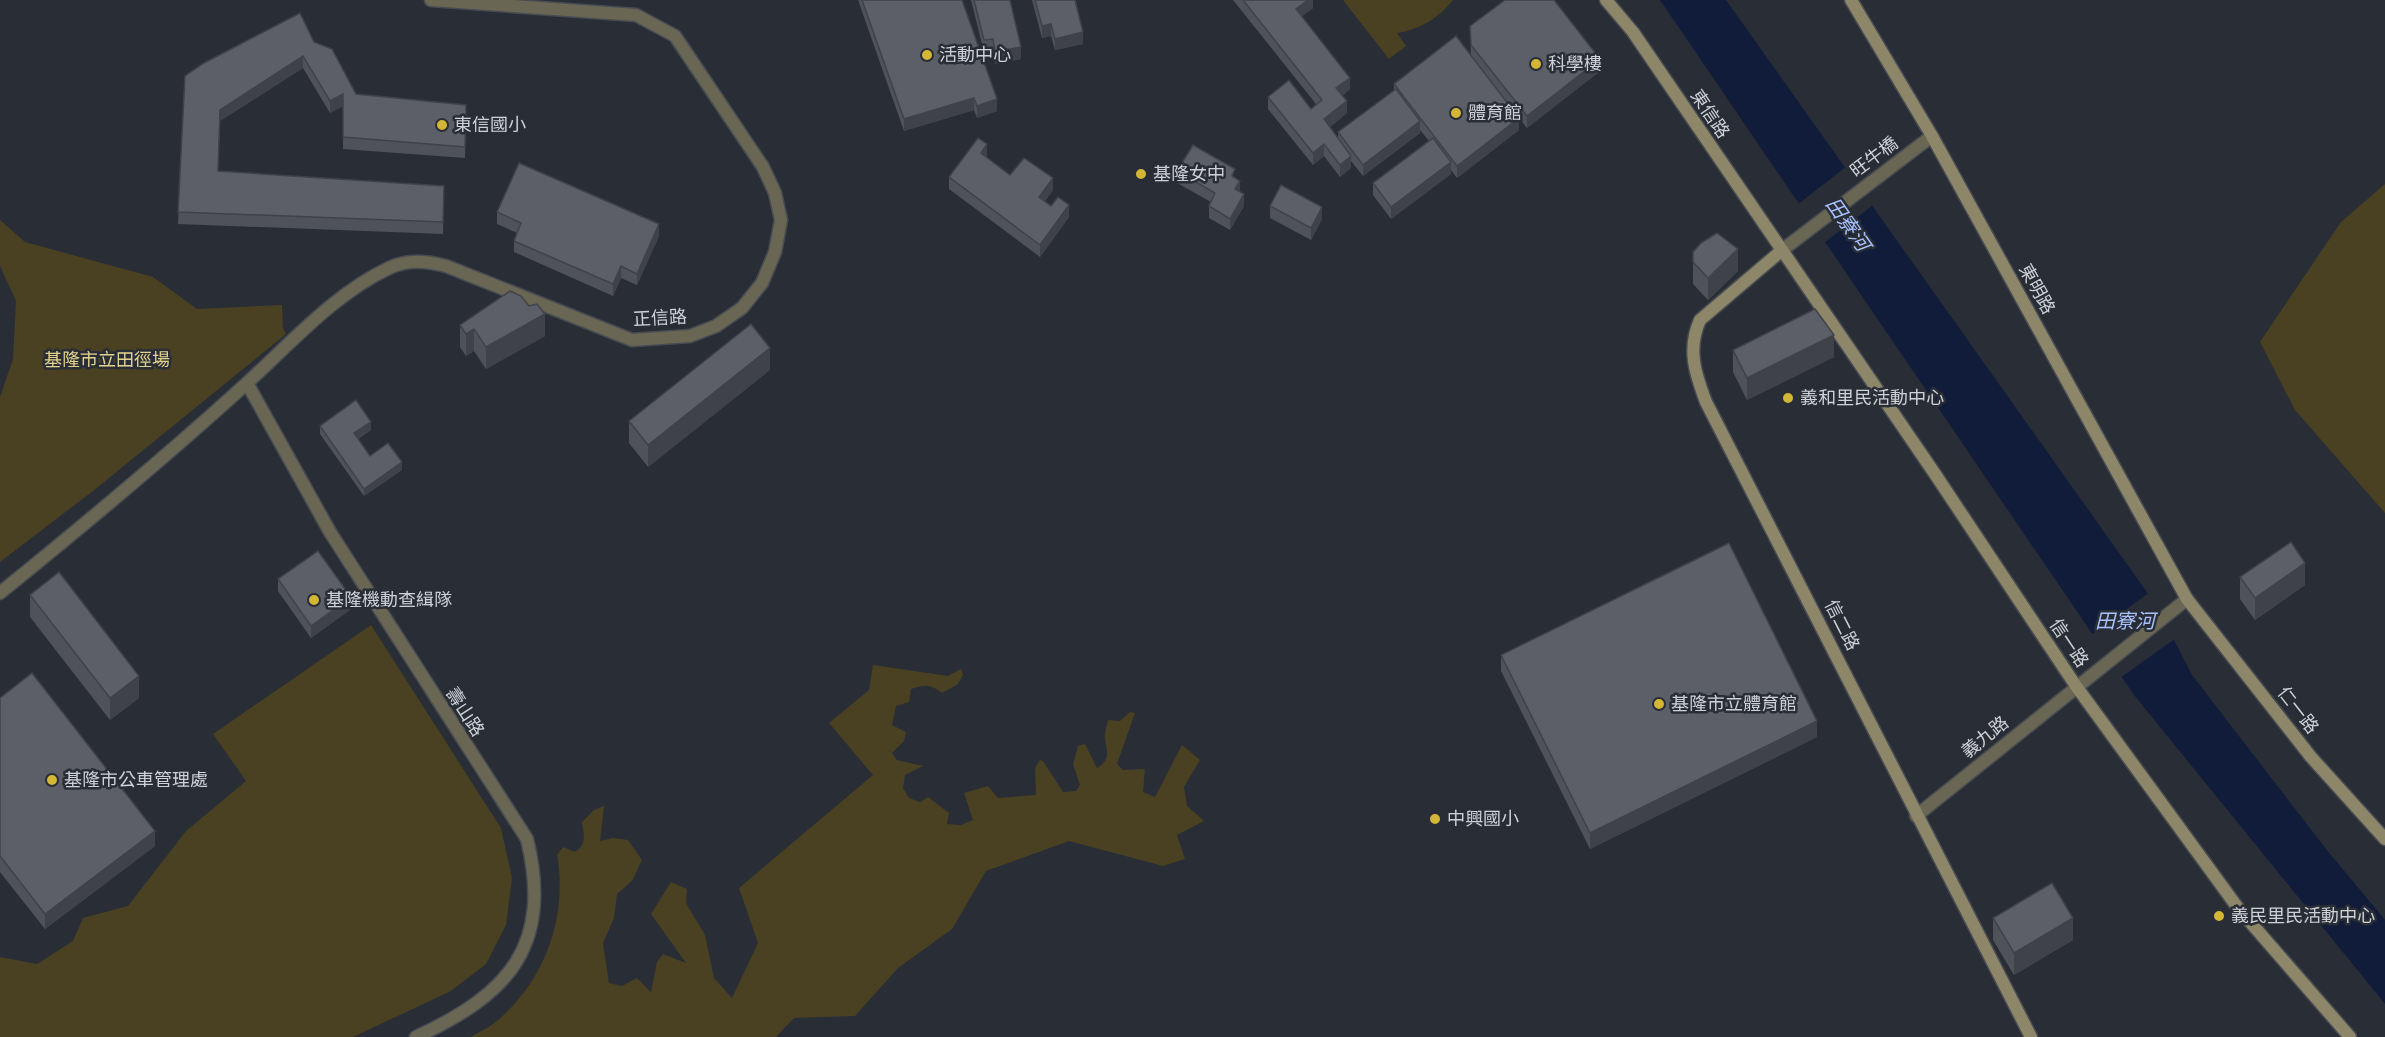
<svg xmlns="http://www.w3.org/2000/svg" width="2385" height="1037" font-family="Cabin,'Noto Sans TC',sans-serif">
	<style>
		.green { fill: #494122 }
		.water { fill: #111c3b }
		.pier { fill: #292d35 }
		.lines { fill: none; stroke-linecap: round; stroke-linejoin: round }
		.street-casing { stroke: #474b52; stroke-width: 15 }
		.secondary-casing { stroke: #474b52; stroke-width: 15 }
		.street { stroke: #6a6654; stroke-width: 12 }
		.secondary { stroke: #8d8669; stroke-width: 12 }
		.wall { fill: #4f5259 }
		.shaded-wall { fill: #404249 }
		.building { fill: #5c5f68; stroke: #404249; stroke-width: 1.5 }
		.poi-dot { fill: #d3b635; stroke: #292d35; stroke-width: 2 }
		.labels { text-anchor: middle; stroke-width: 5; stroke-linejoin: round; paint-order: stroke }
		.poi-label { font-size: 18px; fill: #cfd1d7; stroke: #292d35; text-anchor: start }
		.street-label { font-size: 18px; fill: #cfd1d7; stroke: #292d35 }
		.park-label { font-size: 18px; fill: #e3d28c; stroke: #292d35 }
		.water-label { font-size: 20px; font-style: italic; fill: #a7c1fe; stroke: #292d35 }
	</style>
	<rect width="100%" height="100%" fill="#292d35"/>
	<g class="green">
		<path d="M1343,0h110c-14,18 -34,30 -56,33l9,13 -17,13z"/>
		<path d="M2385,184v329l-90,-103 -35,-68 81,-120z"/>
		<path d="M0,220l25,22 128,35 44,32 85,-4 1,23 3,6 -193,157 -93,71v-165l13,-38 3,-58 -16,-35z"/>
		<path d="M371,625l130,203 11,50 -6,47 -20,39 -35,27 -98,46h-353v-80l37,7 36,-23 10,-23 45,-12 58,-75 60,-50 -33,-47z"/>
		<path d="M873,665l75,11 13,-7 2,6 -5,9 -16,9c-11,-9 -18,-9 -31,-4l-2,13 -13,4 -4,19 14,7 -2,9 -12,12 5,7 26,6 -18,9 -2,13 6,10 11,4 8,-5 21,16 -2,11 14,1 12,-5 -9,-27 24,-7 10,12 38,-3 -1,-27 5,-8 3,1 20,31 13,-1 4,-6 -7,-21 5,-18 7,-2 12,24c14,-9 10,-15 8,-29 -1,-6 2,-14 3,-19l12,1 10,-9 5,1 -18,51 6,6 22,-1 -2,23 12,5 27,-52 18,15 -16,27 3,19 17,15 -27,14 8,24 -22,7 -94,-25 -83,30 -34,58 -54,39 -43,48 -61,2 -18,19h-305c8,-5 19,-10 27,-17 47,-40 70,-104 59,-165l6,-8 12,5c12,-8 9,-17 7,-30l12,-12 10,-4 -4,35 13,-3 15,2 14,20 -10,21 -15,13 -3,24 -11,25 6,40 13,3 15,-8 14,14 6,-30 6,-8 23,9 -35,-49 20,-32 16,7 -1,14 19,32 9,43 18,20 26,-55 -19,-55 134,-113 -44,-52 40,-33z"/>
	</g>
	<path class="water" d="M1660,0h66l430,605 36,70 134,174 59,71v84l-251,-309z"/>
	<g class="pier">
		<path d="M1847,166l26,39 -49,38 -27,-38z"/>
		<path d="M2150,592l26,46 -56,40 -29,-43z"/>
	</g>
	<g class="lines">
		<defs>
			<g id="street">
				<path d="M1781,251l151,-115"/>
				<path d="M247,383l83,149 197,307c26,107 -18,155 -111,198"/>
				<path d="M0,593c84,-68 167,-137 247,-210 44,-40 87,-89 142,-115 19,-9 37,-7 57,-2l186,74 58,-4 26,-10 26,-18 20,-25 13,-31 6,-32 -6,-27 -12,-26 -88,-131 -39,-21 -205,-15"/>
				<path d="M1916,816l271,-217"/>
			</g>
			<g id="secondary">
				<path d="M1606,0l27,32 302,442 141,212 162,222 112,129"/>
				<path d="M1851,0l81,136 255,463 124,158 74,82"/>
				<path d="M1781,251l-81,69c-13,29 -5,53 6,82l325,635"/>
			</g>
		</defs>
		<use href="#street" class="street-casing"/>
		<use href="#secondary" class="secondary-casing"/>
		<use href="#street" class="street"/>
		<use href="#secondary" class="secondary"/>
	</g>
	<g class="wall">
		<path d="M858,0h104l35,111 -20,7 -3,-8 -70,21z"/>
		<path d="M971,0h39l11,59 -26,5 -2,-13 -9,1z"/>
		<path d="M1032,0h43l8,44 -28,6 -4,-14 -9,2z"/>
		<path d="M1233,0h80v8l-11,8 48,73 -8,7 5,17 -17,14 8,12v-7l56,-42v-6l77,-28 -1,-30 130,45 -73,57 -26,-33 18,35 -62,48 -6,-8v4l-60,45 -18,-24v-12l56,-42 -9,-11v3l-57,43 -12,-15v7l-11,9 -16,-21 -11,9 -45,-56v-12l43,12 5,-5z"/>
		<path d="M314,42l42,52 110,11 -1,53 -122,-9v-43l-13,7 -27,-45 -83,53 -2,50 226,15 -1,48 -265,-10 7,-148z"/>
		<path d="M987,156l-1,1 24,18 43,15 -8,11 24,16 -29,40 -91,-68v-12z"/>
		<path d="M1177,171l58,7 9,28 -14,24 -21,-12v-12l2,-4 -34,-19z"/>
		<path d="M1270,206l52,13 -11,21 -41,-22z"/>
		<path d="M497,212l162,24 -22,49 -16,-7 -8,18 -99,-44v-11l3,-8 -20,-9z"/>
		<path d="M1693,262l45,9 -30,29 -15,-16z"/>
		<path d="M460,325l85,11 -59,33 -12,-18 -8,5 -6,-9z"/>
		<path d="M1733,350l101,7 -87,43 -14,-28z"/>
		<path d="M770,370l-122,97 -19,-24v-22z"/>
		<path d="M320,426l51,4 -13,9 12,17 32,14 -38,26 -44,-62z"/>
		<path d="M2240,577l65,8 -50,35 -15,-21z"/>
		<path d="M278,579l73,30 -40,29 -33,-47z"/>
		<path d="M30,595l109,103 -29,22 -80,-103z"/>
		<path d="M1501,655l316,82 -227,112 -89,-178z"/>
		<path d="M0,698l155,148 -110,83 -45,-57z"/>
		<path d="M1993,918l80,22 -59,35 -21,-35z"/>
	</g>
	<g class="shaded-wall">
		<path d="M1308,0h5v8l-17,13v-12z"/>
		<path d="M1051,24v12l-9,2v-12z"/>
		<path d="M1083,32v12l-28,6v-11z"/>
		<path d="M1021,47v12l-26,5v-12z"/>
		<path d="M303,56v12l-83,53v-11z"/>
		<path d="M1600,59v12l-73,57v-12z"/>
		<path d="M1350,78v11l-14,11v-12z"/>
		<path d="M343,94v12l-13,7v-12z"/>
		<path d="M974,98v12l-70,21v-12z"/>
		<path d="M997,99v12l-20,7v-12z"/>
		<path d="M1347,101v12l-23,18v-12z"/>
		<path d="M1519,118v12l-62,48v-12z"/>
		<path d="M1420,121v12l-57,43v-11z"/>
		<path d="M987,144v12l-6,9v-12z"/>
		<path d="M1324,144v12l-11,9v-12z"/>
		<path d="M1351,156v12l-11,9v-12z"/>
		<path d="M1451,162v12l-60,45v-12z"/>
		<path d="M1053,178v12l-14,19v-12z"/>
		<path d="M1240,181v11l-5,-3z"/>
		<path d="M1244,194v12l-14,24v-11z"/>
		<path d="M1069,205v12l-29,40v-12z"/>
		<path d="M1322,207v12l-11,21v-12z"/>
		<path d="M659,224v12l-22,49v-11z"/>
		<path d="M1738,249v22l-30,29v-22z"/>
		<path d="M621,266v12l-8,18v-12z"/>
		<path d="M545,314v22l-59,33v-22z"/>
		<path d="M474,329v22l-8,5v-22z"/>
		<path d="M1834,335v22l-87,43v-22z"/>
		<path d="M770,348v22l-122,97v-22z"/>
		<path d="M371,422v8l-17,11v-8z"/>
		<path d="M402,462v8l-38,26v-7z"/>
		<path d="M2305,563v22l-50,35v-22z"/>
		<path d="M351,597v12l-40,29v-12z"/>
		<path d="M139,676v22l-29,22v-22z"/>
		<path d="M1817,721v16l-227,112v-16z"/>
		<path d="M155,831v15l-110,83v-15z"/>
		<path d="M2073,918v22l-59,35v-22z"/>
	</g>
	<g class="building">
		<path d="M862,0h100l35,99 -20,7 -3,-8 -70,21z"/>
		<path d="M974,0h36l11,47 -26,5 -2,-13 -9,1z"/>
		<path d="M1035,0h40l8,32 -28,7 -4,-15 -9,2z"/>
		<path d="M1243,0h65l-12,9 54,69 -14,10 11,13 -23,18 27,37 -11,9 -16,-21 -11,9 -45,-56 21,-17 22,29 11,-9z"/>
		<path d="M1505,0h49l46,59 -73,57 -56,-71 -1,-19z"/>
		<path d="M300,13l14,29 18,7 24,45 110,11 -1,42 -122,-10v-43l-13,7 -27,-45 -83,54 -2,61 226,15 -1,36 -265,-10 7,-136 19,-13z"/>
		<path d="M1456,36l63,82 -62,48 -63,-82z"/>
		<path d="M1396,89l24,32 -57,44 -25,-33z"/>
		<path d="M978,138l9,6 -6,9 29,22 14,-17 29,20 -14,19 12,9 7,-9 11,8 -29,40 -91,-68z"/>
		<path d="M1433,138l18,24 -60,45 -18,-24z"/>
		<path d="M1193,145l42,24 -3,7 8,5 -5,8 9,5 -14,25 -21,-13 6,-13 -38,-22z"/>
		<path d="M519,163l140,61 -22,50 -16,-8 -8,18 -99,-43 7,-18 -24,-11z"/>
		<path d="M1281,185l41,22 -11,21 -41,-22z"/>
		<path d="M1717,233l21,16 -30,29 -15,-16v-10l8,-9z"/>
		<path d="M510,291l11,5 8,10 8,-2 8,10 -59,33 -12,-18 -8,5 -6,-9z"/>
		<path d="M1815,309l19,26 -87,43 -14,-28z"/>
		<path d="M751,324l19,24 -122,97 -19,-24z"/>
		<path d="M356,400l15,22 -17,11 16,23 18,-13 14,19 -38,27 -44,-63z"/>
		<path d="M2291,542l14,21 -50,35 -15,-21z"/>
		<path d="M1729,543l88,178 -227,112 -89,-178z"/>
		<path d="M318,551l33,46 -40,29 -33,-47z"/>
		<path d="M59,572l80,104 -29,22 -80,-103z"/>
		<path d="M32,673l123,158 -110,83 -45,-58v-158z"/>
		<path d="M2052,883l21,35 -59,35 -21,-35z"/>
	</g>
	<g class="poi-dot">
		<circle cx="927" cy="55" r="6"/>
		<circle cx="1536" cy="64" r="6"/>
		<circle cx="1456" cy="113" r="6"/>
		<circle cx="442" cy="125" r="6"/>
		<circle cx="1141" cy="174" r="6"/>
		<circle cx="1788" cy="398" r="6"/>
		<circle cx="314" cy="600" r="6"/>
		<circle cx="1659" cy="704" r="6"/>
		<circle cx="52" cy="780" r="6"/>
		<circle cx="1435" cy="819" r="6"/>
		<circle cx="2219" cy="916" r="6"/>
	</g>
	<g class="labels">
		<g class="poi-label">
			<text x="939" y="61">活動中心</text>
			<text x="1548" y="70">科學樓</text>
			<text x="1468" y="119">體育館</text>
			<text x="454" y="131">東信國小</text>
			<text x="1153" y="180">基隆女中</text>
			<text x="1800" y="404">義和里民活動中心</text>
			<text x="326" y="606">基隆機動查緝隊</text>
			<text x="1671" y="710">基隆市立體育館</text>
			<text x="64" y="786">基隆市公車管理處</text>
			<text x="1447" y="825">中興國小</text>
			<text x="2231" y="922">義民里民活動中心</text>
		</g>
		<g class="street-label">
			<text transform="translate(1710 114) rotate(56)" y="6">東信路</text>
			<text transform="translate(1874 157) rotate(-37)" y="6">旺牛橋</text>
			<text transform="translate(2037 289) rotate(61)" y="6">東明路</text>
			<text transform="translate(660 318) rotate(-3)" y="6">正信路</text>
			<text transform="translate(1842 625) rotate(63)" y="6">信二路</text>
			<text transform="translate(2069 643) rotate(56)" y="6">信一路</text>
			<text transform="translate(2298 710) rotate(52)" y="6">仁一路</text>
			<text transform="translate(465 712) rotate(57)" y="6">壽山路</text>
			<text transform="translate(1985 737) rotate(-39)" y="6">義九路</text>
		</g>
		<g class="park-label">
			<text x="107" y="366">基隆市立田徑場</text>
		</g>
		<g class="water-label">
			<text transform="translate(1848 224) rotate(55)" y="7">田寮河</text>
			<text x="2125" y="628">田寮河</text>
		</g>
	</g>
</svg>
